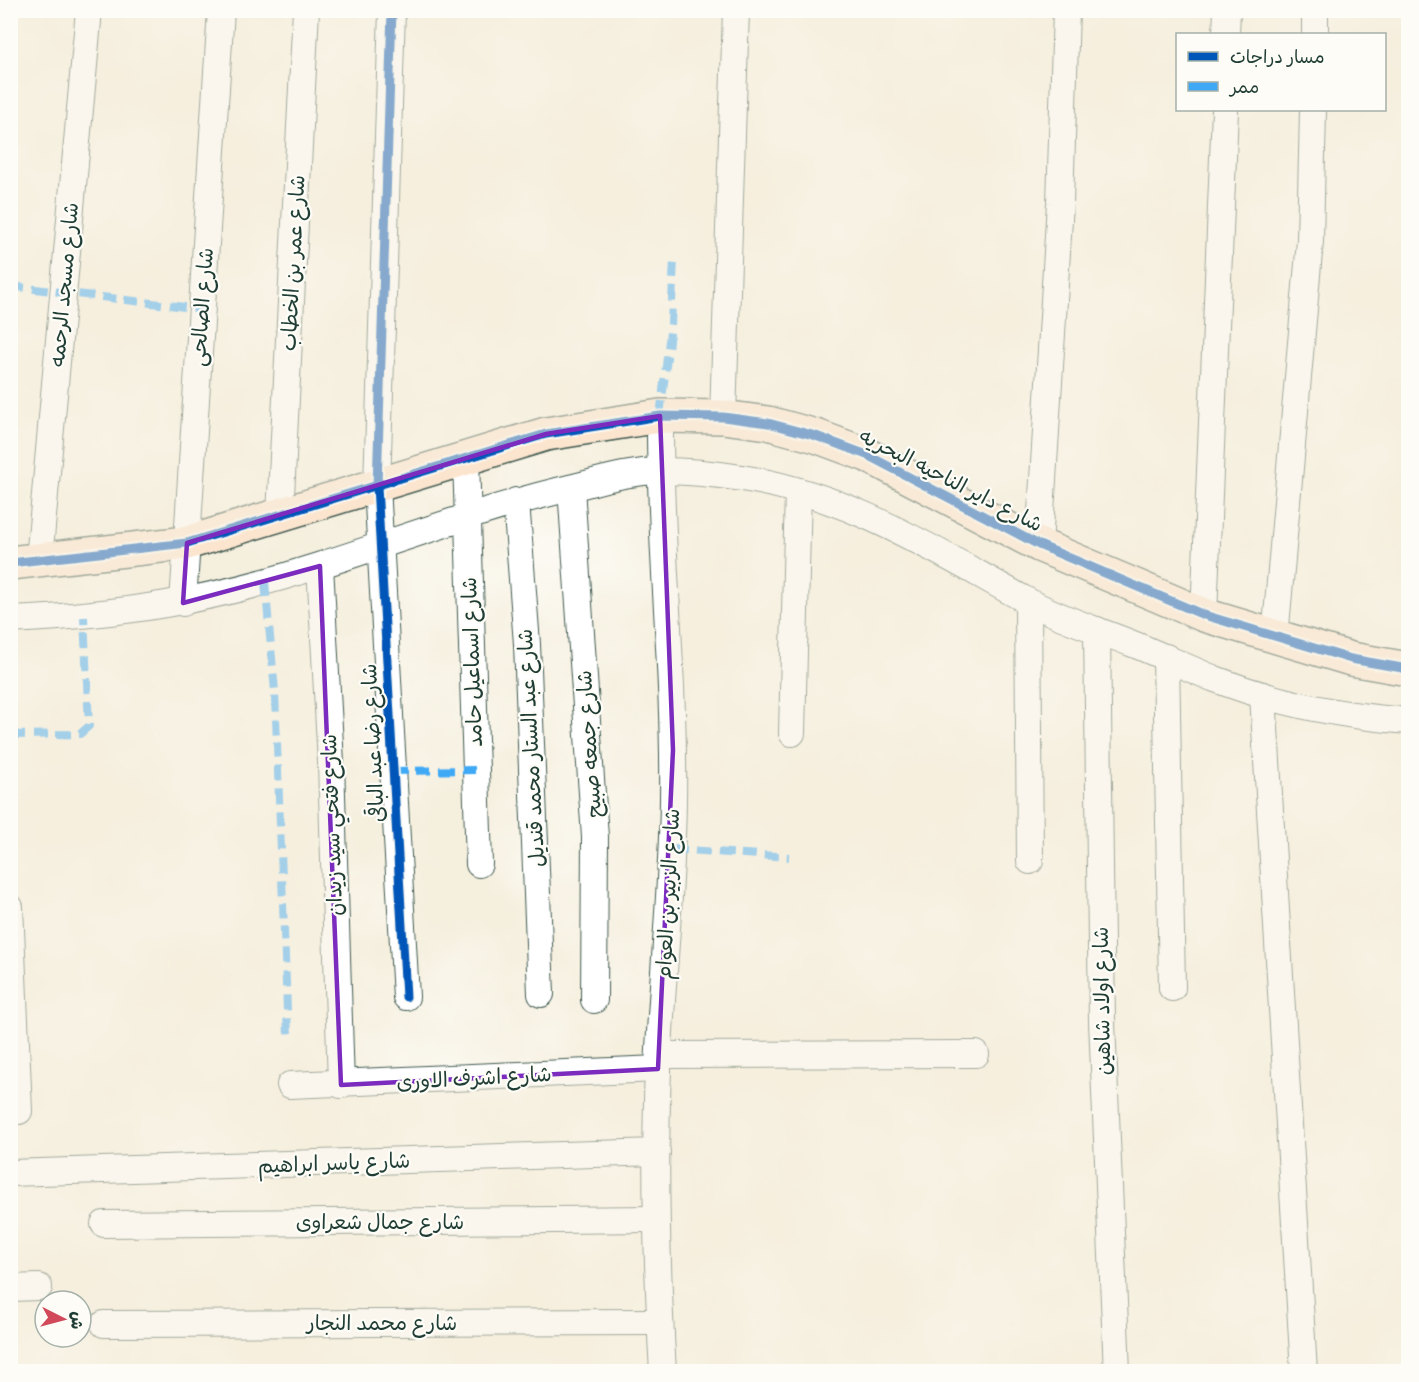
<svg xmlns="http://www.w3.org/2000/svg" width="1419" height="1382" font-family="'Patrick Hand','Playpen Sans Arabic',sans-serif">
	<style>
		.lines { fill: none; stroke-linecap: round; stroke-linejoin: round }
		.street-casing { stroke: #3f584e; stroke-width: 28 }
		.secondary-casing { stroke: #3f584e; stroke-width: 36 }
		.street { stroke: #fff; stroke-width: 26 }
		.secondary { stroke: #fce5cf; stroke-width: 33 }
		.quiet { stroke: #3fa9f5; stroke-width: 8; stroke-dasharray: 15 8; stroke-linecap: butt }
		.cycleway-casing { stroke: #fdfcf7; stroke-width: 13 }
		.cycleway { stroke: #0057b8; stroke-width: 9 }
		.marked { fill: none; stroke: #7b2cbf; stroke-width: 4.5; stroke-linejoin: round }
		.labels { text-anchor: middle; stroke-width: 4.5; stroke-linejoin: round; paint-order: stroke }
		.street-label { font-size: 21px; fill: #1f3d34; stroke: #fdfcf7 }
	</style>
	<rect width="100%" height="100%" fill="#fdfcf7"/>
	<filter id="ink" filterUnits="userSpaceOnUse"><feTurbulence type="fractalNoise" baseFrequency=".0167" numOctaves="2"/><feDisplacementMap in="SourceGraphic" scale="12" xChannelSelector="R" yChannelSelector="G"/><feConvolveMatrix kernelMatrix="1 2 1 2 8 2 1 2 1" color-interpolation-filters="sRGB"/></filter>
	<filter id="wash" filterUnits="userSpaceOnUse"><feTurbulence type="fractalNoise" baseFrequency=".008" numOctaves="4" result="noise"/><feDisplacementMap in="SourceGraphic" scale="24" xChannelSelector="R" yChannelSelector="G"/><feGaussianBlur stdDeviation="1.35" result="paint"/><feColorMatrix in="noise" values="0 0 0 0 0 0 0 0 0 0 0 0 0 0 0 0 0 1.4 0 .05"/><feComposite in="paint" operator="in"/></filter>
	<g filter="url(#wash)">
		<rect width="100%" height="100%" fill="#f5efde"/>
	</g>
	<g filter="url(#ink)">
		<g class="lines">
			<defs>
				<g id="street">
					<path d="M392,10l-15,476 29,511"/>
					<path d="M1226,34l1,-24"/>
					<path d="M1315,34v-24"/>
					<path d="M660,416c-1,128 15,256 13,384 -1,90 -11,179 -15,269 -4,101 -1,202 5,303"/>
					<path d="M723,417l13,-407"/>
					<path d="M466,459l13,405"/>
					<path d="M571,488l24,349 -1,163"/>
					<path d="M516,501l11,143 14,350"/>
					<path d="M280,515l26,-505"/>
					<path d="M1039,545l21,-342 6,-193"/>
					<path d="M39,560l50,-550"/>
					<path d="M320,566l11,197 10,322"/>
					<path d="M1028,602l2,259"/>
					<path d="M183,603l38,-593"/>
					<path d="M1204,615l21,-505"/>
					<path d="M10,620c112,-5 204,-20 311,-55 84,-27 167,-58 253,-78 28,-7 58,-16 87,-16 26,0 55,3 81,7 107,17 190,71 282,121 34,19 74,31 109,45 28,11 54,24 82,35 62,24 127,37 193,42"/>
					<path d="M1097,630l5,392 15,350"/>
					<path d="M1275,638l35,-397 3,-131"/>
					<path d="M1166,657l6,331"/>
					<path d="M1263,695l41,677"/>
					<path d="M792,733l6,-242"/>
					<path d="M10,907l9,204"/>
					<path d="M659,1055l317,-1"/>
					<path d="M290,1085l368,-16"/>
					<path d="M10,1173l647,-21"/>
					<path d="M104,1224l552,-5"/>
					<path d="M10,1288l29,-1"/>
					<path d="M104,1324l556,-2"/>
				</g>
				<path id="secondary" d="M10,563l177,-20 359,-109 114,-18 63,1 45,6 48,13 51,19 172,90 165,70 147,44 57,10"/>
			</defs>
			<use href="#street" class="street-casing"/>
			<use href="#secondary" class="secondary-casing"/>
			<use href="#street" class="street"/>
			<use href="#secondary" class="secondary"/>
			<g class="quiet">
				<path d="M10,286l192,23"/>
				<path d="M660,416l11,-92 3,-65"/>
				<path d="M265,582l10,109 13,346"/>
				<path d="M10,735l70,-1 9,-8 -5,-109"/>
				<path d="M393,771l82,-1"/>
				<path d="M672,849l117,8"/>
			</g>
			<defs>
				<g id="cycleway">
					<path d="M392,10l-15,476 29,511"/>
					<path d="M10,563l177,-20 359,-109 114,-18 63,1 45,6 48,13 51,19 172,90 165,70 147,44 57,10"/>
				</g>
			</defs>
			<use href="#cycleway" class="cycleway-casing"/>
			<use href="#cycleway" class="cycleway"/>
		</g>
	</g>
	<path d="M0 0H1419V1382H0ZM660,416l13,334 -15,319 -317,16 -21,-519 -137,37 4,-60 359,-109z" fill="#f5efde" fill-opacity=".55" fill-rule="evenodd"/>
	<path class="marked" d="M660,416l13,334 -15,319 -317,16 -21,-519 -137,37 4,-60 359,-109z"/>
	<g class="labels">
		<g class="street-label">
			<text transform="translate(293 263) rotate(-87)" y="7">شارع عمر بن الخطاب</text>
			<text transform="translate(64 285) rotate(-85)" y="7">شارع مسجد الرحمه</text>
			<text transform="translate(202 307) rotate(-86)" y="7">شارع الصالحى</text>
			<text transform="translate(951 480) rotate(27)" y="7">شارع داير الناحيه البحريه</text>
			<text transform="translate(472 662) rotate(-92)" y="7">شارع اسماعيل حامد</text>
			<text transform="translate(373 743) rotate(-93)" y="7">شارع رضا عبد الباقى</text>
			<text transform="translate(589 744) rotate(-94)" y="7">شارع جمعه صبيح</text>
			<text transform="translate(531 748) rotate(-93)" y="7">شارع عبد الستار محمد قنديل</text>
			<text transform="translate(332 825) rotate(-92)" y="7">شارع فتحي سيد زيدان</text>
			<text transform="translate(668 894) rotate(-87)" y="7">شارع الزبير بن العوام</text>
			<text transform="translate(1102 1001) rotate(-91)" y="7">شارع اولاد شاهين</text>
			<text transform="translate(474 1078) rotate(-3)" y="7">شارع اشرف الاورى</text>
			<text transform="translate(334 1163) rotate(-2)" y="7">شارع ياسر ابراهيم</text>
			<text x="380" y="1229">شارع جمال شعراوى</text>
			<text x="382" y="1330">شارع محمد النجار</text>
		</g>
	</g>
	<rect width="1419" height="1382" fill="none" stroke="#fdfcf7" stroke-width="36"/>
	<rect x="1176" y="33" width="210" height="78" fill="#fdfcf7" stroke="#a4b0a9" stroke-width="1.5"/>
	<rect x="1188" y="52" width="30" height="9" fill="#0057b8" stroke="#a4b0a9" stroke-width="1.5"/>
	<text x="1230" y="63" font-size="18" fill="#1f3d34">مسار دراجات</text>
	<rect x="1188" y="82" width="30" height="9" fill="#3fa9f5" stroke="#a4b0a9" stroke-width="1.5"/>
	<text x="1230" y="93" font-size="18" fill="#1f3d34">ممر</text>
	<g transform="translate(63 1319) rotate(96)"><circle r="28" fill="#fdfcf7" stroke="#a4b0a9" stroke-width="1.5"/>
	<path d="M0-4.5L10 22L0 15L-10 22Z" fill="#d1495b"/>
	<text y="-9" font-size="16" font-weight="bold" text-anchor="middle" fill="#1f3d34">ش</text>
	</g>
</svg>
